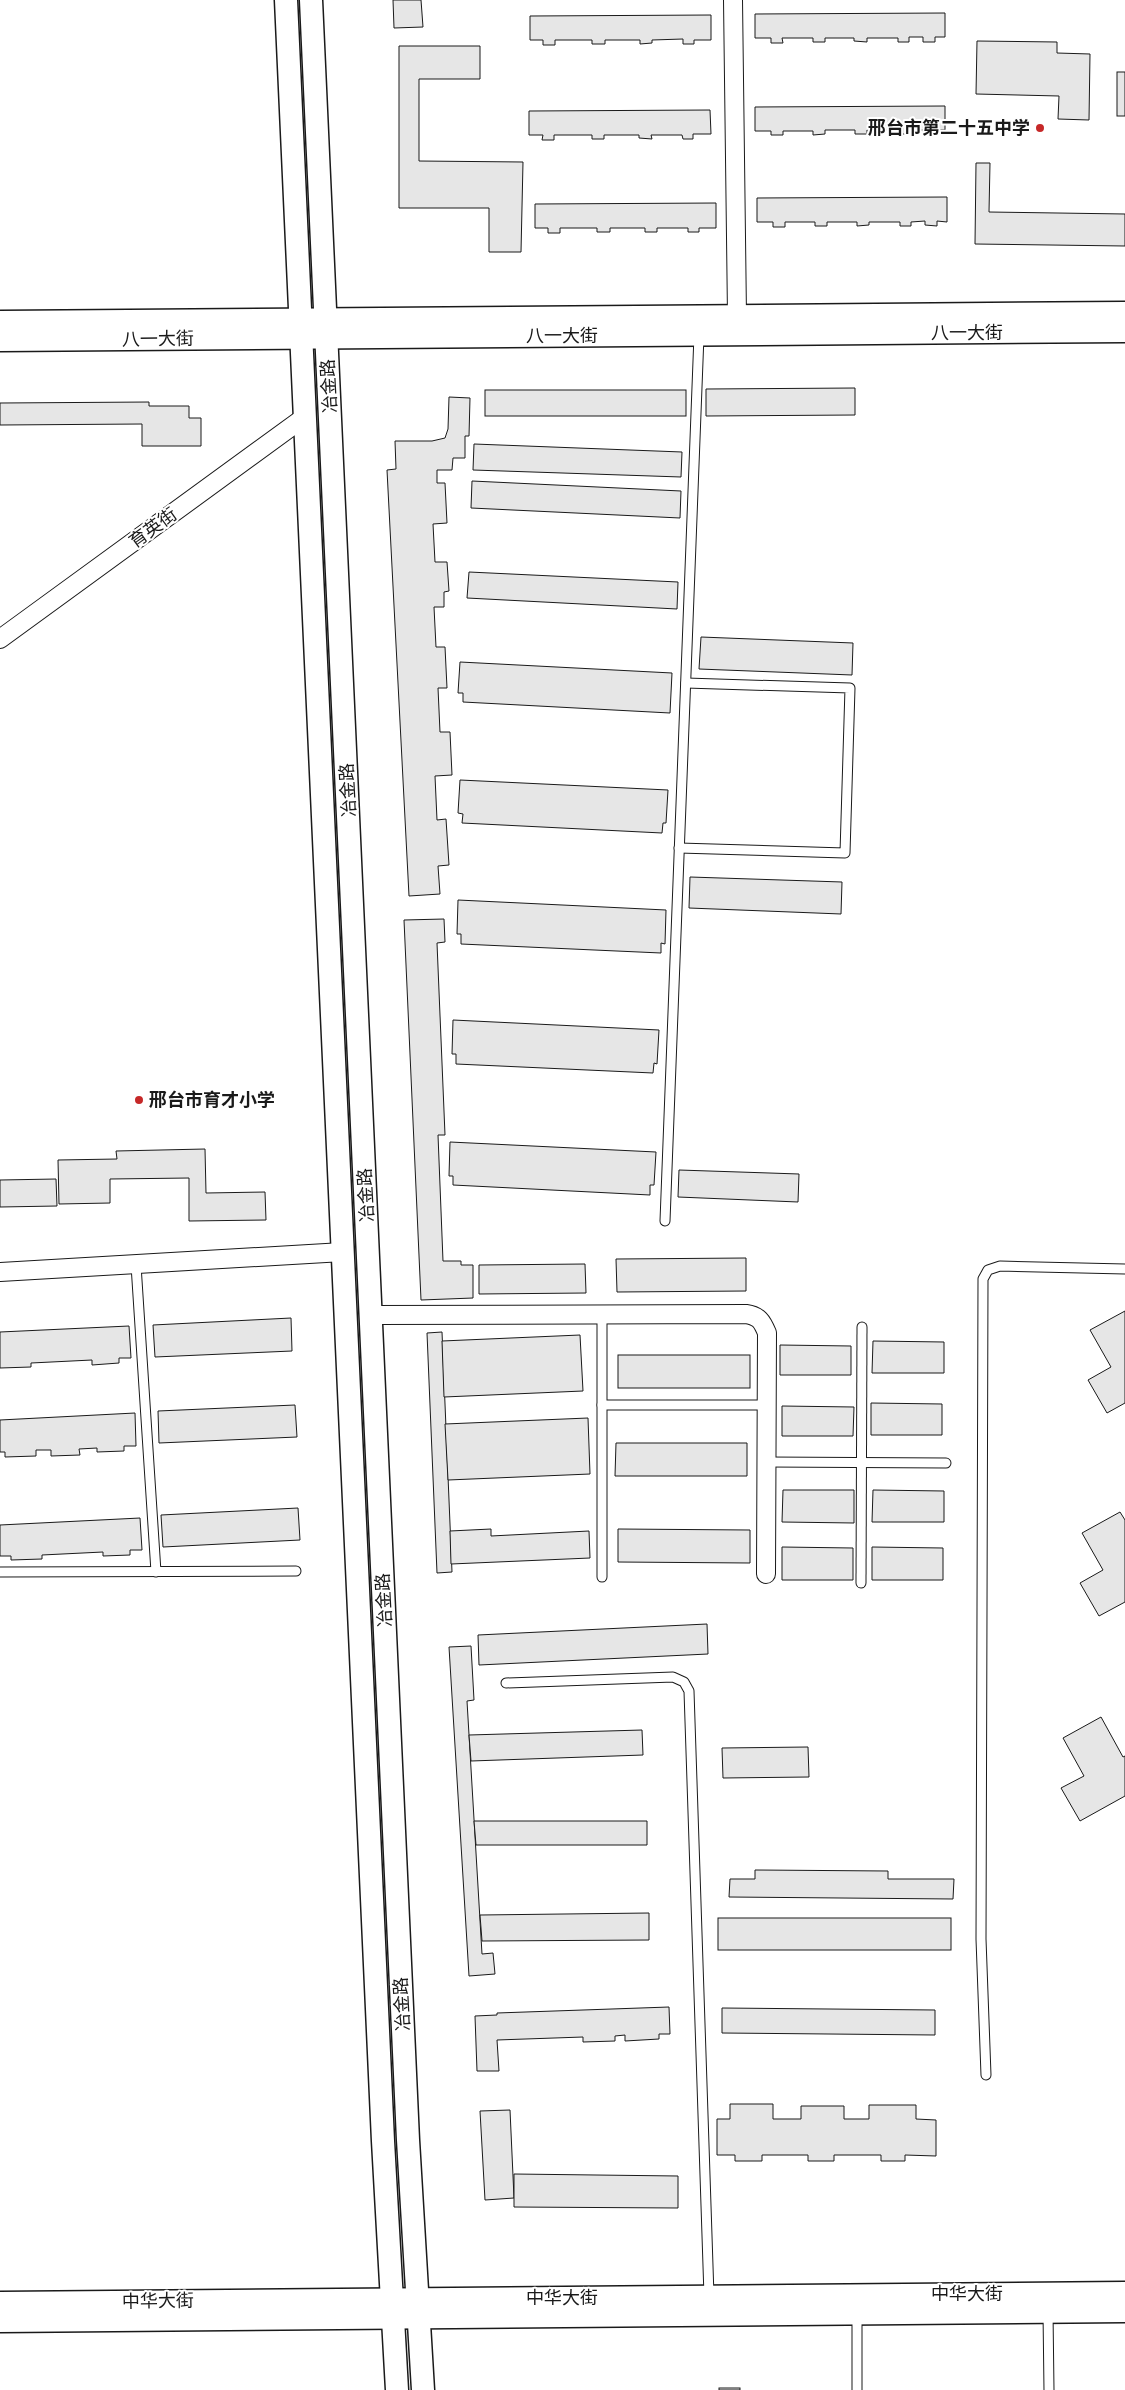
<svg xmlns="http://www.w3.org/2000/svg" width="1125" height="2390" font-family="'Times New Roman','Noto Sans SC',serif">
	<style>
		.building { fill: #e6e6e6; stroke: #1a1a1a }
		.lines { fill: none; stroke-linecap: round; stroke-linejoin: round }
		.service-casing { stroke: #1a1a1a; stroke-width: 11 }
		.minor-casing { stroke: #1a1a1a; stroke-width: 20 }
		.tertiary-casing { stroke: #1a1a1a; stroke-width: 25 }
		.service { stroke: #fff; stroke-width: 9 }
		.minor { stroke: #fff; stroke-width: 18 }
		.tertiary { stroke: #fff; stroke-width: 22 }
		.poi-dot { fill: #c62828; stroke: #fff; stroke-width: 2 }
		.labels { text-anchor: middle; stroke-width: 4; stroke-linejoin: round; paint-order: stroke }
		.poi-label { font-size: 18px; font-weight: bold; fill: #1a1a1a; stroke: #fff; text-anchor: end }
		.street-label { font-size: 18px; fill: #1a1a1a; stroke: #fff }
	</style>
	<rect width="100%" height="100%" fill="#fff"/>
	<g class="building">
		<path d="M393,0h28l2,27 -29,1z"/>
		<path d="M945,13v24h-10v5h-12v-5h-14v5h-11v-4h-31v4l-13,-1v-3h-29v4h-12v-4h-31l1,5h-12v-5h-16v-24z"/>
		<path d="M711,15v25h-17v4h-11v-5l-31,1v3l-12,1v-4h-35v4h-13v-4h-37v5h-12v-5h-13v-24z"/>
		<path d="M977,41l80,1v11l33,1 -1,66 -31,-1 1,-23 -83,-2z"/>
		<path d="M399,46h81v33h-61v82l104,1 -2,90h-32v-44h-90z"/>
		<rect x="1117" y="72" width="8" height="44"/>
		<path d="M945,106v24h-10v4h-11l-1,-4h-14v4h-11v-4h-31v4h-12v-4h-30v4l-12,1v-4h-30v4h-12v-4h-16v-24z"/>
		<path d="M710,110l1,24h-18v5h-10l-1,-4h-31l1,4 -13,-1v-3h-35v4h-12v-4h-38v5h-12l1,-5h-14v-24z"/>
		<path d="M976,163h14l-1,49 136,2v32l-150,-2z"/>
		<path d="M947,197v25l-10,-1v5l-12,-1v-4l-14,1v4h-11v-4h-31v3l-12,1v-4h-30v4h-12v-4h-30v5h-12v-5h-16v-24z"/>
		<path d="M716,203v25h-17v4h-11v-4h-31v4h-12v-4h-35v4h-13v-4h-37v5h-12v-5h-13v-24z"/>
		<path d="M855,388v27l-149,1v-27z"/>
		<rect x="485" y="390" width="201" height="26"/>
		<path d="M449,397l21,1 -1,38h-4v22h-12l-1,12h-15v13h8l2,40 -14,1 2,38h12l2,29 -5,1v15h-10l2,40h9l2,41h-9l2,44h10l2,43 -17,1 2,44 9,-1 3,46 -11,1 2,28 -31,2 -22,-426 9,-1 -1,-28h37l13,-3 3,-9z"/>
		<path d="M149,402v4h40v12h12v28h-59v-22l-142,1v-22z"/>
		<path d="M474,444l208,8 -1,25 -208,-7z"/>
		<path d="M472,481l209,10 -1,27 -209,-10z"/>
		<path d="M469,572l209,10 -1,27 -210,-11z"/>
		<path d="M701,637l152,6 -1,32 -153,-6z"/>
		<path d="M460,662l212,11 -2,40 -207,-11v-9h-5z"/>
		<path d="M460,780l208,10 -2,33h-3l-1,10 -200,-10 1,-9 -5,-1z"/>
		<path d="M690,877l152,5 -1,32 -152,-6z"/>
		<path d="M458,900l208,10 -1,34 -4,-1v10l-200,-9v-10h-4z"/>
		<path d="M444,919l1,23 -8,1 8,192h-7l5,126h18v4h12v33l-52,2 -17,-380z"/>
		<path d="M453,1020l206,10 -2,34 -3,-1 -1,10 -197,-9v-10h-4z"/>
		<path d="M450,1142l206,10 -2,33h-4v10l-197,-10v-9h-4z"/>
		<path d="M205,1149l1,44 59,-1 1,28 -77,1v-43l-79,1v24l-51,1 -1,-44 59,-1 -1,-8z"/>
		<path d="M679,1170l120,4 -1,28 -120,-5z"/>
		<path d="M56,1179l1,27 -57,1v-27z"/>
		<path d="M746,1258v33l-129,1 -1,-33z"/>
		<path d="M585,1264l1,29 -107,1v-29z"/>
		<path d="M1125,1311v92l-18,10 -19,-33 23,-13 -21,-37z"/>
		<path d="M291,1318l1,33 -137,6 -2,-32z"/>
		<path d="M129,1326l2,32h-12v5l-27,2v-5l-61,3v4l-31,1v-36z"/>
		<path d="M442,1332l10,240 -15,1 -10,-240z"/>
		<path d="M580,1335l3,56 -139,6 -2,-56z"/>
		<path d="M873,1341l71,1v31h-72z"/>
		<path d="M780,1345l71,1v29h-71z"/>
		<rect x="618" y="1355" width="132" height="33"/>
		<path d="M871,1403l71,1v31h-71z"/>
		<path d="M295,1405l2,32 -138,6 -1,-32z"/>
		<path d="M782,1406l72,1 -1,29h-71z"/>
		<path d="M135,1413l1,33h-12v5l-27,1v-4l-18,1 1,6 -29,1v-6h-15v6l-31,1v-5h-5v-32z"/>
		<path d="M588,1418l2,56 -142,6 -3,-56z"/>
		<path d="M616,1443h131v33h-132z"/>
		<path d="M783,1490h71v33l-72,-1z"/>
		<path d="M873,1490l71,1v31h-72z"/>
		<path d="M298,1508l2,32 -137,7 -2,-32z"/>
		<path d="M1120,1512l5,8v82l-26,14 -19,-33 23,-13 -21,-37z"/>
		<path d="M140,1518l2,32h-12v5l-27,1v-4l-61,3v4l-31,1v-4h-11v-31z"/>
		<path d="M491,1529v7l98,-5 1,27 -139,6 -1,-33z"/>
		<path d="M618,1529l132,1v33l-132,-1z"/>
		<path d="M782,1547l71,1v32h-71z"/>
		<path d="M872,1547l71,1v32h-71z"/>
		<path d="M707,1624l1,30 -229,11 -1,-30z"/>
		<path d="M471,1646l3,54 -7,1 15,253 11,-1 2,21 -26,2 -20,-329z"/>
		<path d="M1101,1717l22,40 2,-1v40l-45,25 -19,-33 23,-12 -21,-38z"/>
		<path d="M642,1730l1,25 -172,6 -2,-26z"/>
		<path d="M808,1747l1,30 -86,1 -1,-30z"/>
		<path d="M474,1821h173v24h-171z"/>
		<path d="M755,1870l133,1v8h66l-1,20 -224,-2 1,-18h25z"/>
		<path d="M649,1913v27l-167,1 -2,-26z"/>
		<rect x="718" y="1918" width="233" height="32"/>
		<path d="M669,2007l1,27h-11v5l-34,2v-6l-10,1v5l-32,1v-5l-86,3 2,31h-22l-2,-55 22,-1v-2z"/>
		<path d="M722,2008l213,2v25l-213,-2z"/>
		<path d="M730,2104h43v15h28v-13h43v13h25v-14h47v14l20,1v36l-31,-1v6h-24v-6h-47v6h-26v-6h-46v6h-27v-6h-18v-36h13z"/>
		<path d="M510,2110l4,88 -29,2 -5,-89z"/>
		<path d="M514,2174l164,2v32l-164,-1z"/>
		<rect x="719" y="2388" width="21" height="2"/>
	</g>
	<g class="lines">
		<defs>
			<g id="service">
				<path d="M679,848l166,5 5,-165 -164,-5"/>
				<path d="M665,1221l34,-886"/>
				<path d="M136,1265l20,307"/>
				<path d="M602,1405h165"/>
				<path d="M767,1462l179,1"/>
				<path d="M0,1572l296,-1"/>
				<path d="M602,1577v-263"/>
				<path d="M861,1583l1,-256"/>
				<path d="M506,1683l167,-6 11,5 5,9 20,605"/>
				<path d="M986,2075l-5,-136 2,-660 5,-9 12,-4 125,3"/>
				<path d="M1048,2312l1,78"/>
				<path d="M857,2390v-77"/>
			</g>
			<g id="minor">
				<path d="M733,0l4,316"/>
				<path d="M0,639l306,-223"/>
				<path d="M0,1272l343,-20"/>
				<path d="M371,1315l375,-1c13,2 16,7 21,19l-1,241"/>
			</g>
			<g id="tertiary">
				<path d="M286,0l97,2141 14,249"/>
				<path d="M311,0l97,2140 15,250"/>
				<path d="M0,322l1125,-9"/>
				<path d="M0,340l1125,-9"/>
				<path d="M0,2303l1125,-10"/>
				<path d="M0,2321l1125,-10"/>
			</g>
		</defs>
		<use href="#service" class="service-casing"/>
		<use href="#minor" class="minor-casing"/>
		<use href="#tertiary" class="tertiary-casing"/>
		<use href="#service" class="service"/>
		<use href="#minor" class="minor"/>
		<use href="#tertiary" class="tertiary"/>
	</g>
	<g class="poi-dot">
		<circle cx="1040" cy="128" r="5"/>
		<circle cx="139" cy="1100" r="5"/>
	</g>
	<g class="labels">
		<g class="poi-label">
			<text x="1030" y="134">邢台市第二十五中学</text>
			<text x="149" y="1106" text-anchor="start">邢台市育才小学</text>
		</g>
		<g class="street-label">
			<text x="967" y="339">八一大街</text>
			<text x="562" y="342">八一大街</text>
			<text transform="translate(158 339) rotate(-1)" y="6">八一大街</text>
			<text transform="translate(329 386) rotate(-93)" y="6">冶金路</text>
			<text transform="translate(153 528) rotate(-36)" y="6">育英街</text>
			<text transform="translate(348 790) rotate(-93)" y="6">冶金路</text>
			<text transform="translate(366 1195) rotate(-93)" y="6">冶金路</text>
			<text transform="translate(384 1600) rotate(-93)" y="6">冶金路</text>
			<text transform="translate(402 2004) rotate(-93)" y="6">冶金路</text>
			<text x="967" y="2300">中华大街</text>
			<text x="562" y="2304">中华大街</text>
			<text transform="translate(158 2301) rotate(-1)" y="6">中华大街</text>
		</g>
	</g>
</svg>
